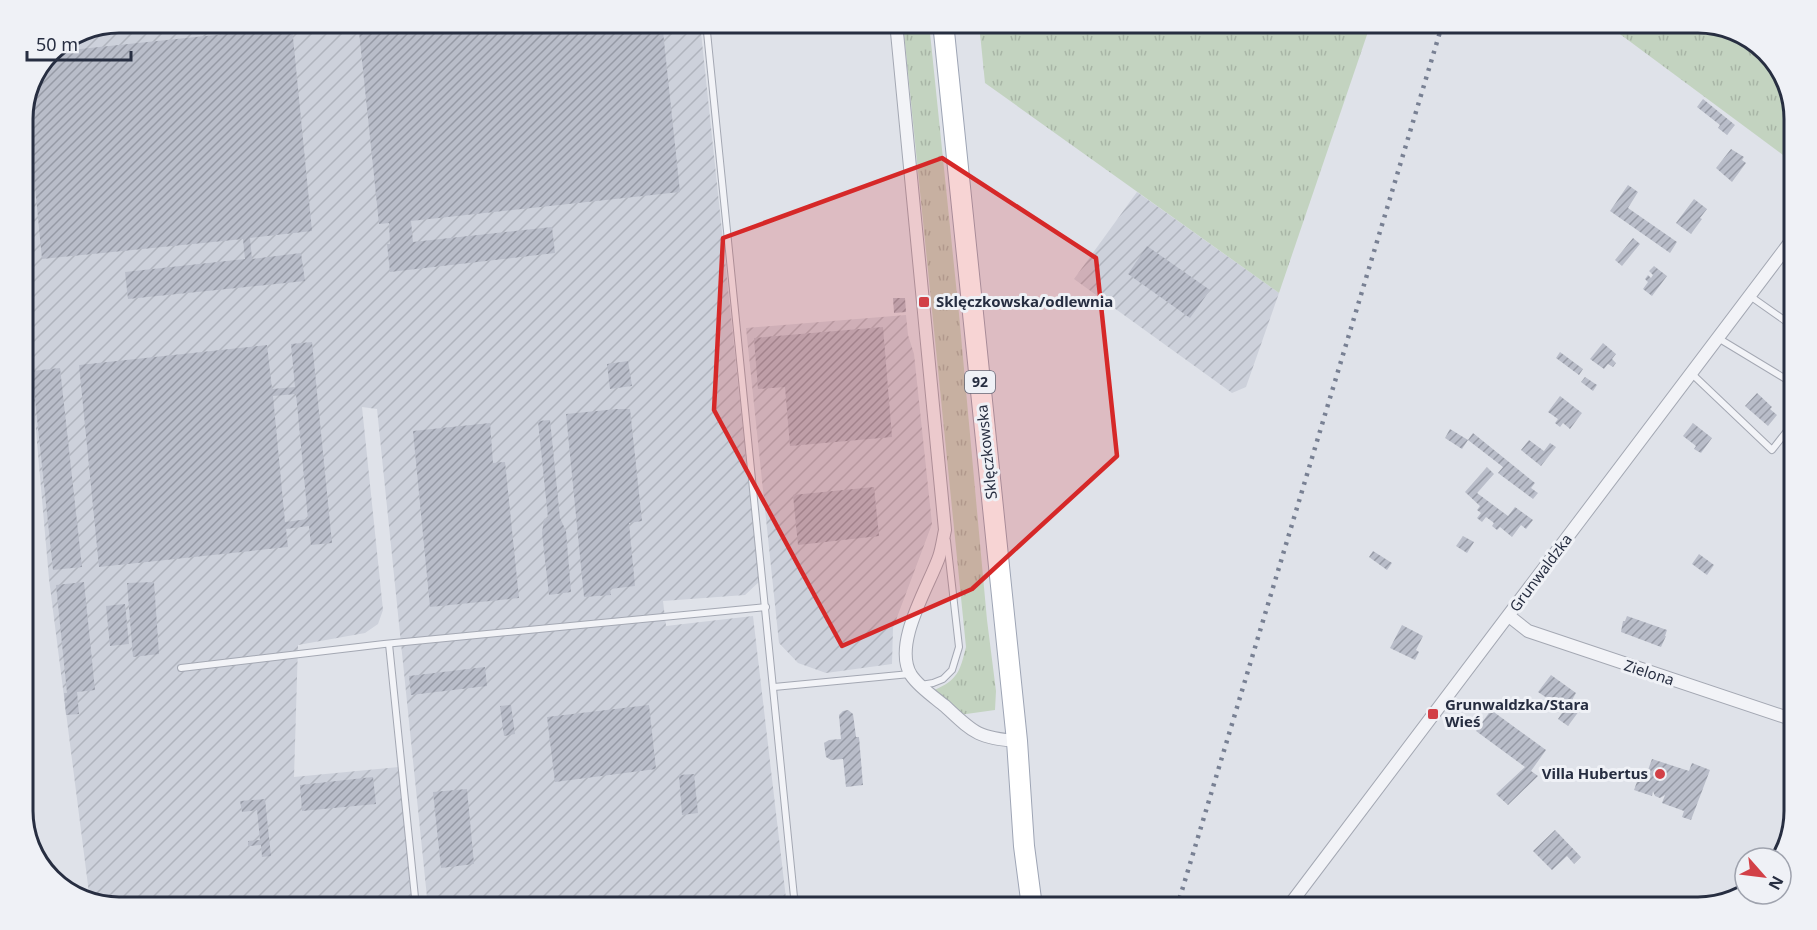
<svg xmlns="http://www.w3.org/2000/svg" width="1817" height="930" font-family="'Noto Sans',sans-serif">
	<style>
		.industrial { fill: url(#industrial-furrows) }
		.grass { fill: url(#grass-tufts) }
		.building { fill: url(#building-hatch); fill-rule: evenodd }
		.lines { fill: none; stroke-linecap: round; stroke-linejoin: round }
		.service-casing { stroke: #a4a8b3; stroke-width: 8 }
		.minor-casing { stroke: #a4a8b3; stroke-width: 14 }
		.primary-casing { stroke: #9ea5b5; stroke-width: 22 }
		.service { stroke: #f2f3f7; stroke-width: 6 }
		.minor { stroke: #f2f3f7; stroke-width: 12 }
		.primary { stroke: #fff; stroke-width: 20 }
		.rail { stroke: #788093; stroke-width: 4.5; stroke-dasharray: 3 6; stroke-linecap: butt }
		.marked { fill: #d62828; fill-opacity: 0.2; stroke: #d62828; stroke-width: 4.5; stroke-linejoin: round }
		.poi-dot { fill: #d24047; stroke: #eff1f6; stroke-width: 2 }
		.labels { text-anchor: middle; stroke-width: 6; stroke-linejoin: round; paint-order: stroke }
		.shield { fill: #eff1f6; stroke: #636877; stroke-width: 1.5 }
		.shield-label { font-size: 14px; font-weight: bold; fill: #272e41 }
		.poi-label { font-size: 15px; font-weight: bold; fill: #272e41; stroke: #eff1f6; text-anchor: start }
		.street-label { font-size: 15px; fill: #272e41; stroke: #eff1f6 }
		.rim { fill: none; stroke: #272e41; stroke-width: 3 }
	</style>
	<defs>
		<pattern id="industrial-furrows" width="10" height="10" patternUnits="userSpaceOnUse" patternTransform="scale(1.5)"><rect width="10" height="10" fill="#cdd1db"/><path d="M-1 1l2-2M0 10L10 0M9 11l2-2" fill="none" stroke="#b0b4bd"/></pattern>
		<pattern id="grass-tufts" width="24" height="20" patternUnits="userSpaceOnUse" patternTransform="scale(1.5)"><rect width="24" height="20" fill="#c3d3c0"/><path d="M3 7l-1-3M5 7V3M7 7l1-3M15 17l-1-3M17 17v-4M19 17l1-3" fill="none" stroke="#a8b5a6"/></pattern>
		<pattern id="building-hatch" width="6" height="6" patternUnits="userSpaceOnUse" patternTransform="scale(1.5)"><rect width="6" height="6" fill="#b9bdc9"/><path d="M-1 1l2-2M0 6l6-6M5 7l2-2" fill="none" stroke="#969aa5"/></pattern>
	</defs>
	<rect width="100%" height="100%" fill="#dfe2e9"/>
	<g class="industrial">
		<path d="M119,23h581l59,559 -14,13 -82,6 3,25 87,-10 34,291h-359l-51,-498 -15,-2 21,203 -5,14 -13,9 -67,12 -4,132 105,-10 13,140h-293l-29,-6 -41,-322 -22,-251h-4v-215l28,-62z"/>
		<path d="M1137,192l142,101 -33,94 -14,6 -158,-114z"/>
		<path d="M906,315l2,20 6,19 18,170 -39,104 -1,36 -66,9 -28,-10 -19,-20 -33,-315z"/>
	</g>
	<g class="grass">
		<path d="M903,23h26l30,291 28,306 9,71 -1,19 -36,5 -25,-25c24,-10 26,-19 32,-43z"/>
		<path d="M979,23h392l-92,270 -294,-210z"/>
		<path d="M1605,23h93l43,10 37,33 16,47v50z"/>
	</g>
	<g class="building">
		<path d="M358,22h304l18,170 -269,29 2,21 139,-15 3,26 -165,19 -3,-28h3l-1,-21 -10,1z"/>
		<path d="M786,22h27v5l-26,3z"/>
		<path d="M292,27l20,204 -62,7 2,21 49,-6 4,28 -177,18 -3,-27 120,-13 -2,-20 -201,20 -15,-155 24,-52z"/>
		<path d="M1703,99l32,26 -8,10 -9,-7 2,-3 -23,-18z"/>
		<path d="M1731,149l13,8 -2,3 4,3 -14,19 -16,-14z"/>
		<path d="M1628,185l10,7 -10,16 49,34 -7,11 -60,-42z"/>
		<path d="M1694,199l13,10 -7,9 2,1 -11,15 -15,-11z"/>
		<path d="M1633,238l7,6 -18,22 -7,-6z"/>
		<path d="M1147,246l63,44 -20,28 -62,-44z"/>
		<path d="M1654,266l13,10 -15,20 -9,-7 5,-7 -3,-3 3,-4 3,3 2,-3 -4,-4z"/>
		<path d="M893,298h12l1,14 -12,1z"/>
		<path d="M883,327l9,110 -102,9 -5,-59 -27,2 -4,-51z"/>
		<path d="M312,342l20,201 -21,2 -2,-19 -23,3 2,18 -189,20 -20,-202 188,-20 5,44 23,-2 -4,-43zM296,394l12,125 -23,3 -12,-126z"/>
		<path d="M1603,343l13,11 -4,5 4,4 -3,4 -5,-3 -4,5 -14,-10z"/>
		<path d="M1560,352l23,17 -4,6 -23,-17z"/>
		<path d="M628,361l4,25 -22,3 -3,-25z"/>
		<path d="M60,368l22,199 -29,3 -21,-199z"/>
		<path d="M1585,377l12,8 -4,6 -12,-9z"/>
		<path d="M1757,393l15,14 -2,2 7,6 -9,11 -23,-20z"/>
		<path d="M1560,396l22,17 -12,16 -7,-6 -3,4 -5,-4 3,-4 -10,-7z"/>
		<path d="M617,409h13l12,112 -13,2 6,63 -25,3 1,6 -27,2 -18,-183z"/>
		<path d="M550,420l10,98 6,13 5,61 -22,3 -7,-62 2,-14 4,-1 -10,-97z"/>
		<path d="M490,423l3,40 12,-1 14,136 -89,9 -17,-176z"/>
		<path d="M1693,423l19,15 -11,15 -7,-4 2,-3 -13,-10z"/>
		<path d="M1450,429l18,11 -6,9 -17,-11z"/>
		<path d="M1473,433l62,50 -4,5 7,5 -5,6 -35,-26 5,-6 -35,-27z"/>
		<path d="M1529,440l15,11 6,-8 6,4 -15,19 -20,-16z"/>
		<path d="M1487,467l7,7 -17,19 31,23 7,-9 18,13 -7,9 -5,-4 -9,12 -12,-10 -3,3 -5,-4 2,-3 -8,-6 -4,5 -5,-4 4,-5 -4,-3 3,-4 -15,-14z"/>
		<path d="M874,487l5,49 -81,9 -5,-50z"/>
		<path d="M1463,536l11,6 -7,11 -11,-7z"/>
		<path d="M1373,551l19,12 -5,7 -18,-13z"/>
		<path d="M1699,554l15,11 -7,10 -15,-11z"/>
		<path d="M84,582l11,108 -18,2 2,22 -13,1 -2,-22h3l-11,-108z"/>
		<path d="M154,582l5,72 -26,3 -6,-74z"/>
		<path d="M125,604l4,40 -19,2 -4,-40z"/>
		<path d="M1627,616l40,14 -2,6h1l-5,11 -40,-15 2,-11h2z"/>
		<path d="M1402,625l21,11 -7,14 3,2 -4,8 -25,-12z"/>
		<path d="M485,667l2,19 -76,9 -2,-19z"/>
		<path d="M1551,675l25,18 -4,7 10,7 -14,19 -10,-7 6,-9 -8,-6 -2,3 -4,-1 -1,-3 1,-3 -12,-8z"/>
		<path d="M511,705l4,29 -11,2 -4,-30z"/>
		<path d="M649,705l7,64 -101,13 -8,-65z"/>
		<path d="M848,710l5,4 3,23h3l4,48 -17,2 -3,-28 -12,1 -5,-3 -2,-14 5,-3 12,-1 -2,-24 4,-4z"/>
		<path d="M1491,710l55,40 -15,21 7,5 -30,29 -12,-11 29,-27 -49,-36z"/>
		<path d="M1652,759l37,12 3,-8 18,7 -19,50 -9,-3 2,-6 -22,-8 3,-8 -5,3 -5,-2 -2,-5 -1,5 -18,-6 4,-11 6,2z"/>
		<path d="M694,774l4,39 -16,2 -3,-40z"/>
		<path d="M373,777l3,27 -74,7 -2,-26z"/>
		<path d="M1794,778v21l-6,-2 4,-11 -1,-3z"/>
		<path d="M467,789l7,75 -33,4 -8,-76z"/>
		<path d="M265,799l6,57 -9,1 -1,-12 -13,1v-5l12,-1 -3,-30 -15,2 -2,-11z"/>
		<path d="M1555,830l26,27 -7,7 -7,-8 -15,14 -19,-19z"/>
		<path d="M1780,851l4,3 -3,4h-7z"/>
		<path d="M1741,888l4,5 -15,5 4,-4 1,1z"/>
		<path d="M1202,898l5,2 -2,7h-6z"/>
	</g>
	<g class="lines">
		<defs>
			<g id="service">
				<path d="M706,22l89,885"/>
				<path d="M1750,296l44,31"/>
				<path d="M1718,338l76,46"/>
				<path d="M1691,373l81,77 22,-28"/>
				<path d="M389,644l27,263"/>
				<path d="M181,668l203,-24 382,-37"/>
				<path d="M921,685l12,-2 10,-4 9,-9 7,-23 -12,-106"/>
				<path d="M774,687l136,-13"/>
			</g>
			<g id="minor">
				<path d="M896,22l49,508c-2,9 -3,18 -6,27 -10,29 -47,87 -28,118 8,12 23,22 34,31 28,26 32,32 72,35"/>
				<path d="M1509,616l19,15 266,89"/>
				<path d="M1288,907l506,-670"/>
			</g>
			<path id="primary" d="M943,22l74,719 7,105 8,61"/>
		</defs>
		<use href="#service" class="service-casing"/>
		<use href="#minor" class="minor-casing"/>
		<use href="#primary" class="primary-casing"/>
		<use href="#service" class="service"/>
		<use href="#minor" class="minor"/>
		<use href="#primary" class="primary"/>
		<path class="rail" d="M1177,907l266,-885"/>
	</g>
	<path class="marked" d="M942,158l154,100 21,198 -145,133 -130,57 -128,-236 9,-172z"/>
	<g class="poi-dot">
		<rect x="918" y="296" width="12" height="12" rx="3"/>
		<rect x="1427" y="708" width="12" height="12" rx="3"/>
		<circle cx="1660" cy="774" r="6"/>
	</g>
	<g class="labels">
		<rect class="shield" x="965" y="371" width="30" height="22" rx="4.5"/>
		<g class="shield-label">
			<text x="980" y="387">92</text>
		</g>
		<g class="poi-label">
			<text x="936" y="307">Sklęczkowska/odlewnia</text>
			<text x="1445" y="710">Grunwaldzka/Stara<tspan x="1445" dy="17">Wieś</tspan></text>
			<text x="1648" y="779" text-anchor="end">Villa Hubertus</text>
		</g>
		<g class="street-label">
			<text transform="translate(987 452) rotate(-96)" y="5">Sklęczkowska</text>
			<text transform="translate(1541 573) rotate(-53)" y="5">Grunwaldzka</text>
			<text transform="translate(1649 673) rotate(18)" y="5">Zielona</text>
		</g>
	</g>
	<path d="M0 0H1817V930H0ZM119 33H1698A86 86 0 0 1 1784 119V811A86 86 0 0 1 1698 897H119A86 86 0 0 1 33 811V119A86 86 0 0 1 119 33Z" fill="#eff1f6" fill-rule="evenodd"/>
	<path class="rim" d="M119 33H1698A86 86 0 0 1 1784 119V811A86 86 0 0 1 1698 897H119A86 86 0 0 1 33 811V119A86 86 0 0 1 119 33Z"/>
	<g transform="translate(1763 876) rotate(118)"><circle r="28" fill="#eff1f6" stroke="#9fa3ae" stroke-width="1.5"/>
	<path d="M0-4.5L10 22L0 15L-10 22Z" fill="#d24047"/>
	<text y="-9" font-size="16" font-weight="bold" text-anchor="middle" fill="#272e41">N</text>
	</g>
	<path d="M27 51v9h104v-9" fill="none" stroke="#272e41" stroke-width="3"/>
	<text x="36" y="51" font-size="18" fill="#272e41" stroke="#eff1f6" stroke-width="4.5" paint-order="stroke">50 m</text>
</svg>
